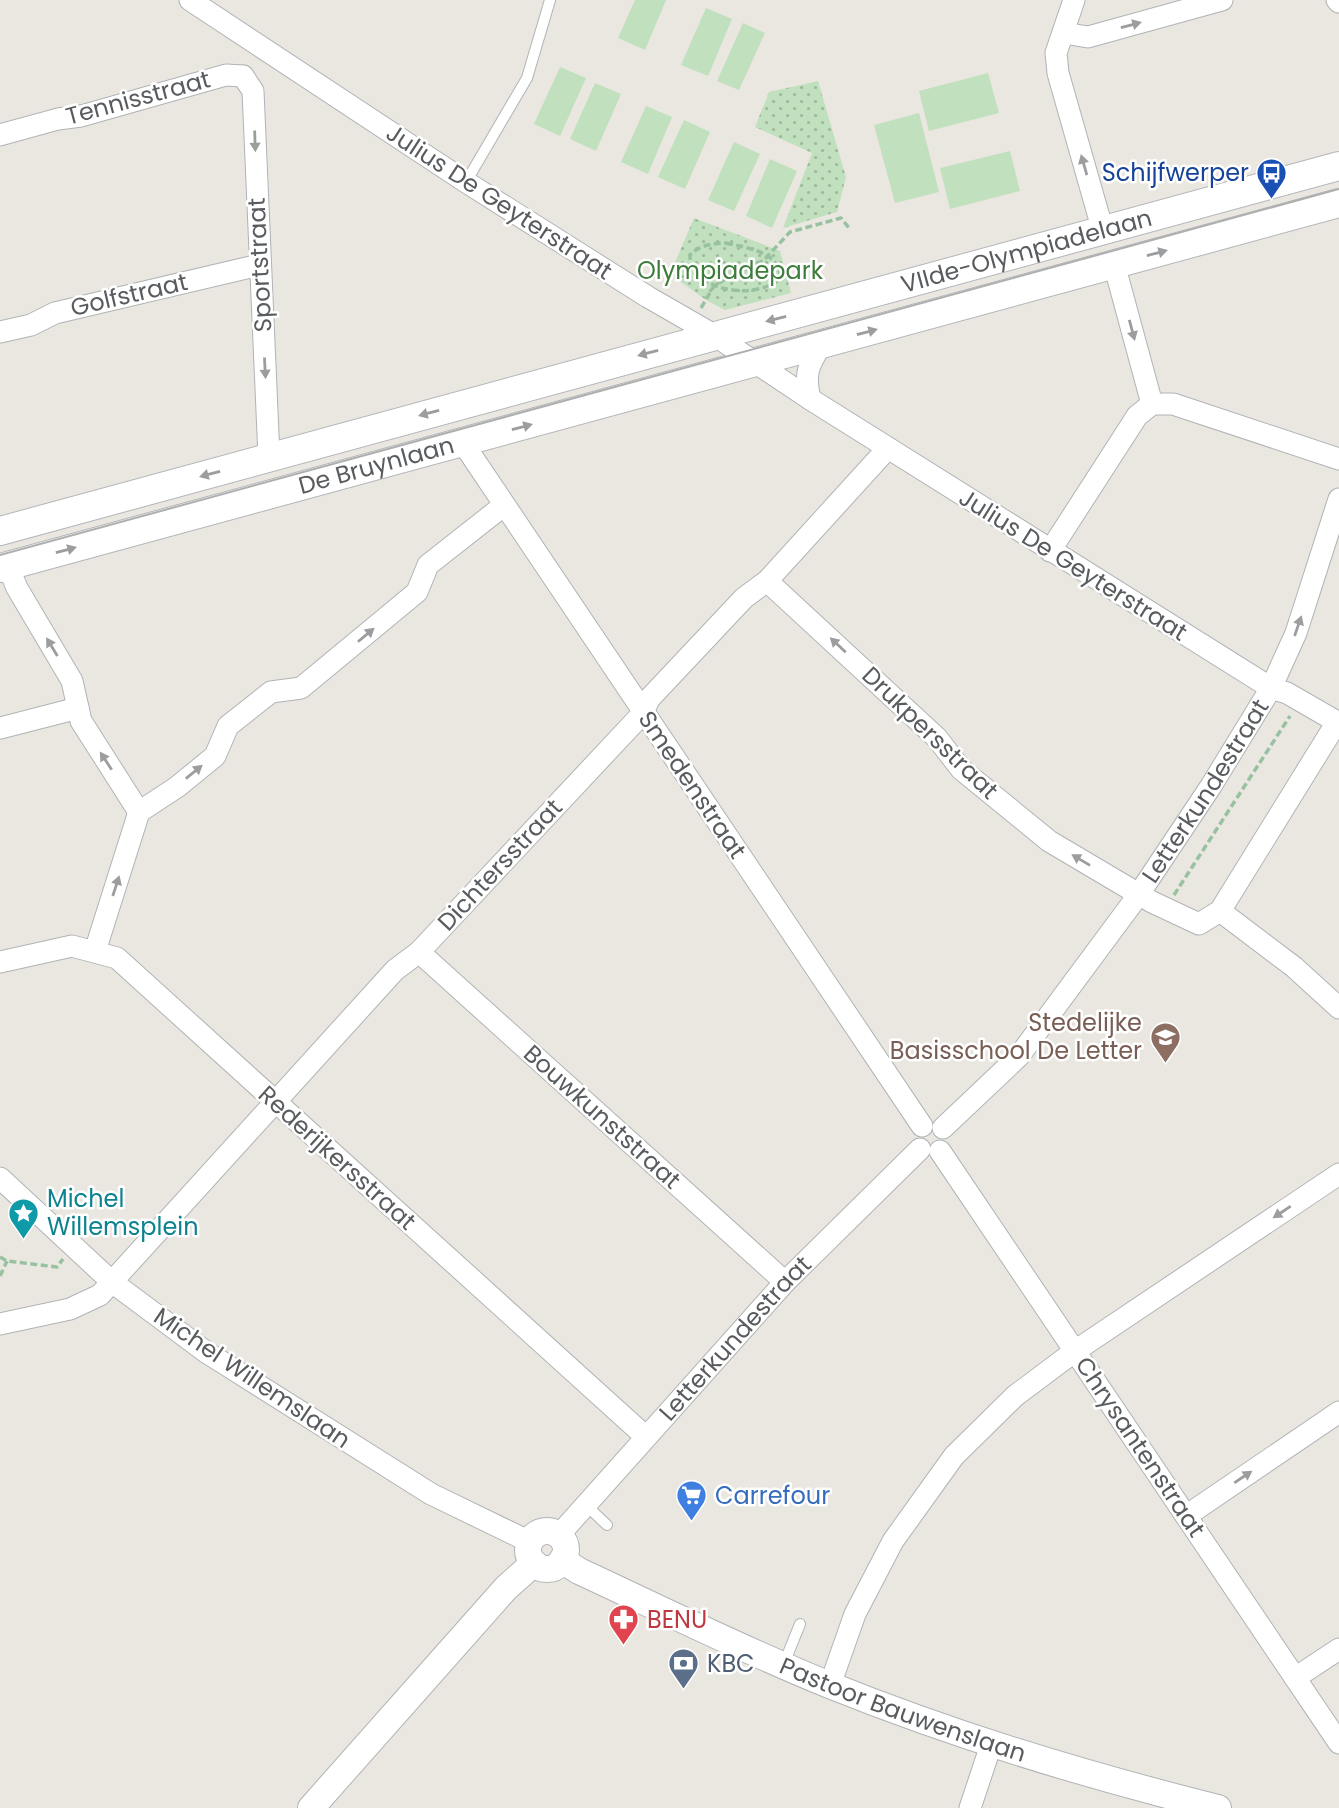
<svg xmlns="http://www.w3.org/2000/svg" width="1339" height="1808" font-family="Poppins,sans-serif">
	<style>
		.park { fill: url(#park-dots) }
		.pitch { fill: #c1e0be }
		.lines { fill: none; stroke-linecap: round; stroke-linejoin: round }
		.service-casing { stroke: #b0b3b6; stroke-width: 12 }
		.minor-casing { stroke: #b0b3b6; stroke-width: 23 }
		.tertiary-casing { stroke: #b0b3b6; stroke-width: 28 }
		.secondary-casing { stroke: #b2b5b9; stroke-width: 30 }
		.path { stroke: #98c1a0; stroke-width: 3.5; stroke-dasharray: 7 3.5; stroke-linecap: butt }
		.service { stroke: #fff; stroke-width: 10 }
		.minor { stroke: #fff; stroke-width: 21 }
		.tertiary { stroke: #fff; stroke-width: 26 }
		.secondary { stroke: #fff; stroke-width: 28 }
		.tram { stroke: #aeafaf; stroke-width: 2 }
		.oneway { fill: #9b9d9f }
		.labels { text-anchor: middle; stroke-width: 5; stroke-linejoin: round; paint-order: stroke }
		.street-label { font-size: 24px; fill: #595c5f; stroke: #fff }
		.transit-label { font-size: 24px; fill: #164399; stroke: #fff; text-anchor: end }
		.park-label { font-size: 24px; fill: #3e7c3b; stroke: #fff }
		.education-label { font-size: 24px; fill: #785e54; stroke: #fff; text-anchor: end }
		.culture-label { font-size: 24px; fill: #0d838f; stroke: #fff; text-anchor: start }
		.shop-label { font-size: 24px; fill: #366cbe; stroke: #fff; text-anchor: start }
		.health-label { font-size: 24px; fill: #be3a42; stroke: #fff; text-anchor: start }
		.service-label { font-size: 24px; fill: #4e5e75; stroke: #fff; text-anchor: start }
	</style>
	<defs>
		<pattern id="park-dots" width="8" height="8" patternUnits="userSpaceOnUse" patternTransform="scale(1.75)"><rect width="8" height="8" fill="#c1e0be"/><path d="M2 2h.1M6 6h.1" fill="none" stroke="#a0b99e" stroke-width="1.8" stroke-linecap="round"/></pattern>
	</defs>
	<rect width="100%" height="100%" fill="#eae7e0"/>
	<g class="park">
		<path d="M818,81l28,96 -9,35 -54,16 29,-75 -57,-26 14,-35z"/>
		<path d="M694,218l86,33 11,42 -66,17 -19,-10 -36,-26z"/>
	</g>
	<g class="pitch">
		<path d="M635,0h31l-21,50 -27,-12z"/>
		<path d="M706,8l26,11 -24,57 -27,-11z"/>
		<path d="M743,23l22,10 -26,57 -22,-9z"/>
		<path d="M560,67l26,11 -26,58 -26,-12z"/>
		<path d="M988,73l11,40 -70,18 -10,-40z"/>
		<path d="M595,83l26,11 -25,57 -26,-12z"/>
		<path d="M646,106l26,11 -24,57 -27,-12z"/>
		<path d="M919,113l20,79 -44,11 -21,-78z"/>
		<path d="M684,120l26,12 -25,57 -27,-12z"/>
		<path d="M734,142l26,12 -26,57 -26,-11z"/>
		<path d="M1010,151l10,40 -70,18 -10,-41z"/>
		<path d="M770,159l27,12 -25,57 -26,-12z"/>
	</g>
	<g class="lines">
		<defs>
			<g id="service">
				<path d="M466,182l61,-104 23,-78"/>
				<path d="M586,1505l21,20"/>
				<path d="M783,1666l17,-42"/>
			</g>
			<g id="minor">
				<path d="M190,0l276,182 182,115 66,38 96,64 461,289 16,5 52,30"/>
				<path d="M1074,0l-18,53 2,20 45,158"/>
				<path d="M1337,0l2,2"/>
				<path d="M1064,33l24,4 134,-37"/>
				<path d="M243,76l10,15 16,366"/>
				<path d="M0,135l58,-16 23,-3 145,-41 17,1"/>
				<path d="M1114,264l38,140"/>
				<path d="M0,332l31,-7 24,-12 204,-48"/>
				<path d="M810,399c-6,-25 -2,-33 11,-54"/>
				<path d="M463,443l459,683"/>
				<path d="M1050,551l80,-124 7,-11 15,-12h21l166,55"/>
				<path d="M8,566l9,22 55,93 9,40 58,91"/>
				<path d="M767,581l170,157 24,31 88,72 103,61 47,22 21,-13 117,-189"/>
				<path d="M0,728l78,-20"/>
				<path d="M139,812l38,-25 38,-31 13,-30 43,-34 30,-4 116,-96 11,-27 75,-59"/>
				<path d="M1220,911l74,56 45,41"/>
				<path d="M95,951l44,-139"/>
				<path d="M419,952l366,330"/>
				<path d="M0,962l72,-16 45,12 529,479"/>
				<path id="s1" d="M943,1128l76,-72 120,-162 72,-108 60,-98 25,-55 43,-134"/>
				<path d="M940,1151l399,592"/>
				<path d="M0,1178l112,104 94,70 225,142 99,48"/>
				<path d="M0,1324l70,-15 30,-14 295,-325 24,-18 224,-239 6,-14 95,-101 23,-17 121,-133"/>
				<path d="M1186,1516l153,-104"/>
				<path id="s2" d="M559,1535l226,-253 135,-133"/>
				<path d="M1295,1678l44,-29"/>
				<path d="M830,1685l25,-71 38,-73 61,-85 61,-60 60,-45 264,-177"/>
				<path d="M970,1808l21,-63"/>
			</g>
			<g id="tertiary">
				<circle cx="547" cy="1550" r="19"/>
				<path id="s3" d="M562,1560l17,11c82,38 164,79 248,113 126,51 258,91 391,124"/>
				<path d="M311,1808l195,-220 28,-25"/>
			</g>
			<g id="secondary">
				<path id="s4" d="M0,531l1339,-365"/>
				<path id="s5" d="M0,568l1339,-365"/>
			</g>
		</defs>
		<use href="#service" class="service-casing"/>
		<use href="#minor" class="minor-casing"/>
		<use href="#tertiary" class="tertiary-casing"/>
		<use href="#secondary" class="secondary-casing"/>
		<g class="path">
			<path d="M726,243c21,5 56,9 54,36 -25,20 -71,13 -90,-11v-13c11,-11 22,-11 36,-12z"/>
			<path d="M701,308l13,-22 31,-19 18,-6 27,-29 51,-14 8,10"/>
			<path d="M1174,895l116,-179"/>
			<path d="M0,1257l7,4 50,6 6,-8"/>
			<path d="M0,1276l7,-15"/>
		</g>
		<use href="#service" class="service"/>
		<use href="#minor" class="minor"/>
		<use href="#tertiary" class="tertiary"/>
		<use href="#secondary" class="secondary"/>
		<path class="tram" d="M0,555l1339,-366"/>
	</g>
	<defs><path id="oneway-solid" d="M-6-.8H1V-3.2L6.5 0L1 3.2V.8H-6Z" transform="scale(1.75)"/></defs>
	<g class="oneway">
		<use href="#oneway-solid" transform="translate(1131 25) rotate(-15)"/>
		<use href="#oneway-solid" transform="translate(255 141) rotate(88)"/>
		<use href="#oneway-solid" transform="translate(1084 165) rotate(-106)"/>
		<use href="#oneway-solid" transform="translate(1157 253) rotate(-15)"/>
		<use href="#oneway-solid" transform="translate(776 319) rotate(166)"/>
		<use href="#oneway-solid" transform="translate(1132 330) rotate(75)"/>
		<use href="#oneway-solid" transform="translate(867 332) rotate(-15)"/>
		<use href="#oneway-solid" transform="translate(648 353) rotate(165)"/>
		<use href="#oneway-solid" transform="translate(265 368) rotate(87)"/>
		<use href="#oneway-solid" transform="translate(429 413) rotate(165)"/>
		<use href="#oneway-solid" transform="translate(522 427) rotate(-15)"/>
		<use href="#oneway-solid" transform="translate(210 474) rotate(165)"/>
		<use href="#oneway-solid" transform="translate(66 550) rotate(-15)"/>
		<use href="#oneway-solid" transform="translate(1298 626) rotate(-71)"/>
		<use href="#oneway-solid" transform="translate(366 635) rotate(-40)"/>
		<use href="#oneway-solid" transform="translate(838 645) rotate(-137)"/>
		<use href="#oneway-solid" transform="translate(52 647) rotate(-121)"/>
		<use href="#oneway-solid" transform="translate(106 761) rotate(-123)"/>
		<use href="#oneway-solid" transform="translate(194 772) rotate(-39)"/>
		<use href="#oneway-solid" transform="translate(1081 860) rotate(-149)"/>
		<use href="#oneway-solid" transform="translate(116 886) rotate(-72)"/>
		<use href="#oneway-solid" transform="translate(1282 1212) rotate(146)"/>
		<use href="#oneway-solid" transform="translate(1243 1477) rotate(-34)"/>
	</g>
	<defs>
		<symbol id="bus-pin" viewBox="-11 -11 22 30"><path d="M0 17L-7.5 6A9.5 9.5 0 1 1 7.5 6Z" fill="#1a4fb4" stroke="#fff"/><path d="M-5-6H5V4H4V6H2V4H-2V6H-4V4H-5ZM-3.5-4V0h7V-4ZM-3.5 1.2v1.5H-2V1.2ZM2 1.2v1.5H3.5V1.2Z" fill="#fff"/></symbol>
		<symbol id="school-pin" viewBox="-11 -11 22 30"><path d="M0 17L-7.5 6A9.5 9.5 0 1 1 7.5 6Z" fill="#8d6e63" stroke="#fff"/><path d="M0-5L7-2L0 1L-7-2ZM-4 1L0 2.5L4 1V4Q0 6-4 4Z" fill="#fff"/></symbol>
		<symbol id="sight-pin" viewBox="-11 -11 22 30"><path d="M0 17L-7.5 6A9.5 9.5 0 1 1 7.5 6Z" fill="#0f9aa8" stroke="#fff"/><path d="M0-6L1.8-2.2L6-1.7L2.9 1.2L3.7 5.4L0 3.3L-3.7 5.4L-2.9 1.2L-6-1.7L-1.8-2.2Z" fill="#fff"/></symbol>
		<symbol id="supermarket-pin" viewBox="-11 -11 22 30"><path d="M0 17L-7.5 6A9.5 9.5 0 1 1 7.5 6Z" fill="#3f7fe0" stroke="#fff"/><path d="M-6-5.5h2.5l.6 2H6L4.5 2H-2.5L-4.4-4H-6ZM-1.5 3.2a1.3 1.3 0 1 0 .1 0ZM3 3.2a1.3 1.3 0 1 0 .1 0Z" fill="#fff"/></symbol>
		<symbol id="pharmacy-pin" viewBox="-11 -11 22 30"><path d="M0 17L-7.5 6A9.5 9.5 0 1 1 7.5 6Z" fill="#e0444e" stroke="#fff"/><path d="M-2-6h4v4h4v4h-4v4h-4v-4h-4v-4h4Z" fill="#fff"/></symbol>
		<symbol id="bank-pin" viewBox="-11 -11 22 30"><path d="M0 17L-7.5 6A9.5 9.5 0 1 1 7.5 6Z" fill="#5c6f8a" stroke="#fff"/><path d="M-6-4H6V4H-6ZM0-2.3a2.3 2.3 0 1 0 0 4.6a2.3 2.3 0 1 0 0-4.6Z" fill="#fff"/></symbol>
	</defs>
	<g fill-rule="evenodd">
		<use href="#bus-pin" x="1254" y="156" width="35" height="47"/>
		<use href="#school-pin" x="1148" y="1020" width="35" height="47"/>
		<use href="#sight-pin" x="6" y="1196" width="35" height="47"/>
		<use href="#supermarket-pin" x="674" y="1478" width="35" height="47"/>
		<use href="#pharmacy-pin" x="606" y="1602" width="35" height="47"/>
		<use href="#bank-pin" x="666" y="1646" width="35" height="47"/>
	</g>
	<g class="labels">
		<g class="street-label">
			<text transform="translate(138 98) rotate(-15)" y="8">Tennisstraat</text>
			<text transform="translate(499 202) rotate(33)" y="8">Julius De Geyterstraat</text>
			<text dy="8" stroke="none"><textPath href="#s4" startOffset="1064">VIIde-Olympiadelaan</textPath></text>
			<text transform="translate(260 265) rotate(-93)" y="8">Sportstraat</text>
			<text transform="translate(129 295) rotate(-13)" y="8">Golfstraat</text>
			<text dy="8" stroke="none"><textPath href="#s5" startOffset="390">De Bruynlaan</textPath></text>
			<text transform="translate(1073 565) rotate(32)" y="8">Julius De Geyterstraat</text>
			<text transform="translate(930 733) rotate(44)" y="8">Drukpersstraat</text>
			<text transform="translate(692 785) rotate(56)" y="8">Smedenstraat</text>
			<text dy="8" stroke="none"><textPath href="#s1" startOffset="429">Letterkundestraat</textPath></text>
			<text transform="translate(500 865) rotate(-47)" y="8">Dichtersstraat</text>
			<text transform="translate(602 1117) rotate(42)" y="8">Bouwkunststraat</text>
			<text transform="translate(337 1158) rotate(42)" y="8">Rederijkersstraat</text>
			<text dy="8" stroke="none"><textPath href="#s2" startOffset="264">Letterkundestraat</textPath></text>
			<text transform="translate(252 1378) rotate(34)" y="8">Michel Willemslaan</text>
			<text transform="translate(1140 1447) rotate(56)" y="8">Chrysantenstraat</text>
			<text dy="8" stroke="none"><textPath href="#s3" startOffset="373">Pastoor Bauwenslaan</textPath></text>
		</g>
		<g class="transit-label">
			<text x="1249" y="181">Schijfwerper</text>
		</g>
		<g class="park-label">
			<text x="730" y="279">Olympiadepark</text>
		</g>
		<g class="education-label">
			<text x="1142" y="1031">Stedelijke<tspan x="1142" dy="28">Basisschool De Letter</tspan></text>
		</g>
		<g class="culture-label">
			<text x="47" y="1207">Michel<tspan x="47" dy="28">Willemsplein</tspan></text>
		</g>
		<g class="shop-label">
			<text x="715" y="1504">Carrefour</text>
		</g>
		<g class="health-label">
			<text x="647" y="1628">BENU</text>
		</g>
		<g class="service-label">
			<text x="707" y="1672">KBC</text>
		</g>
	</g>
</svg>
